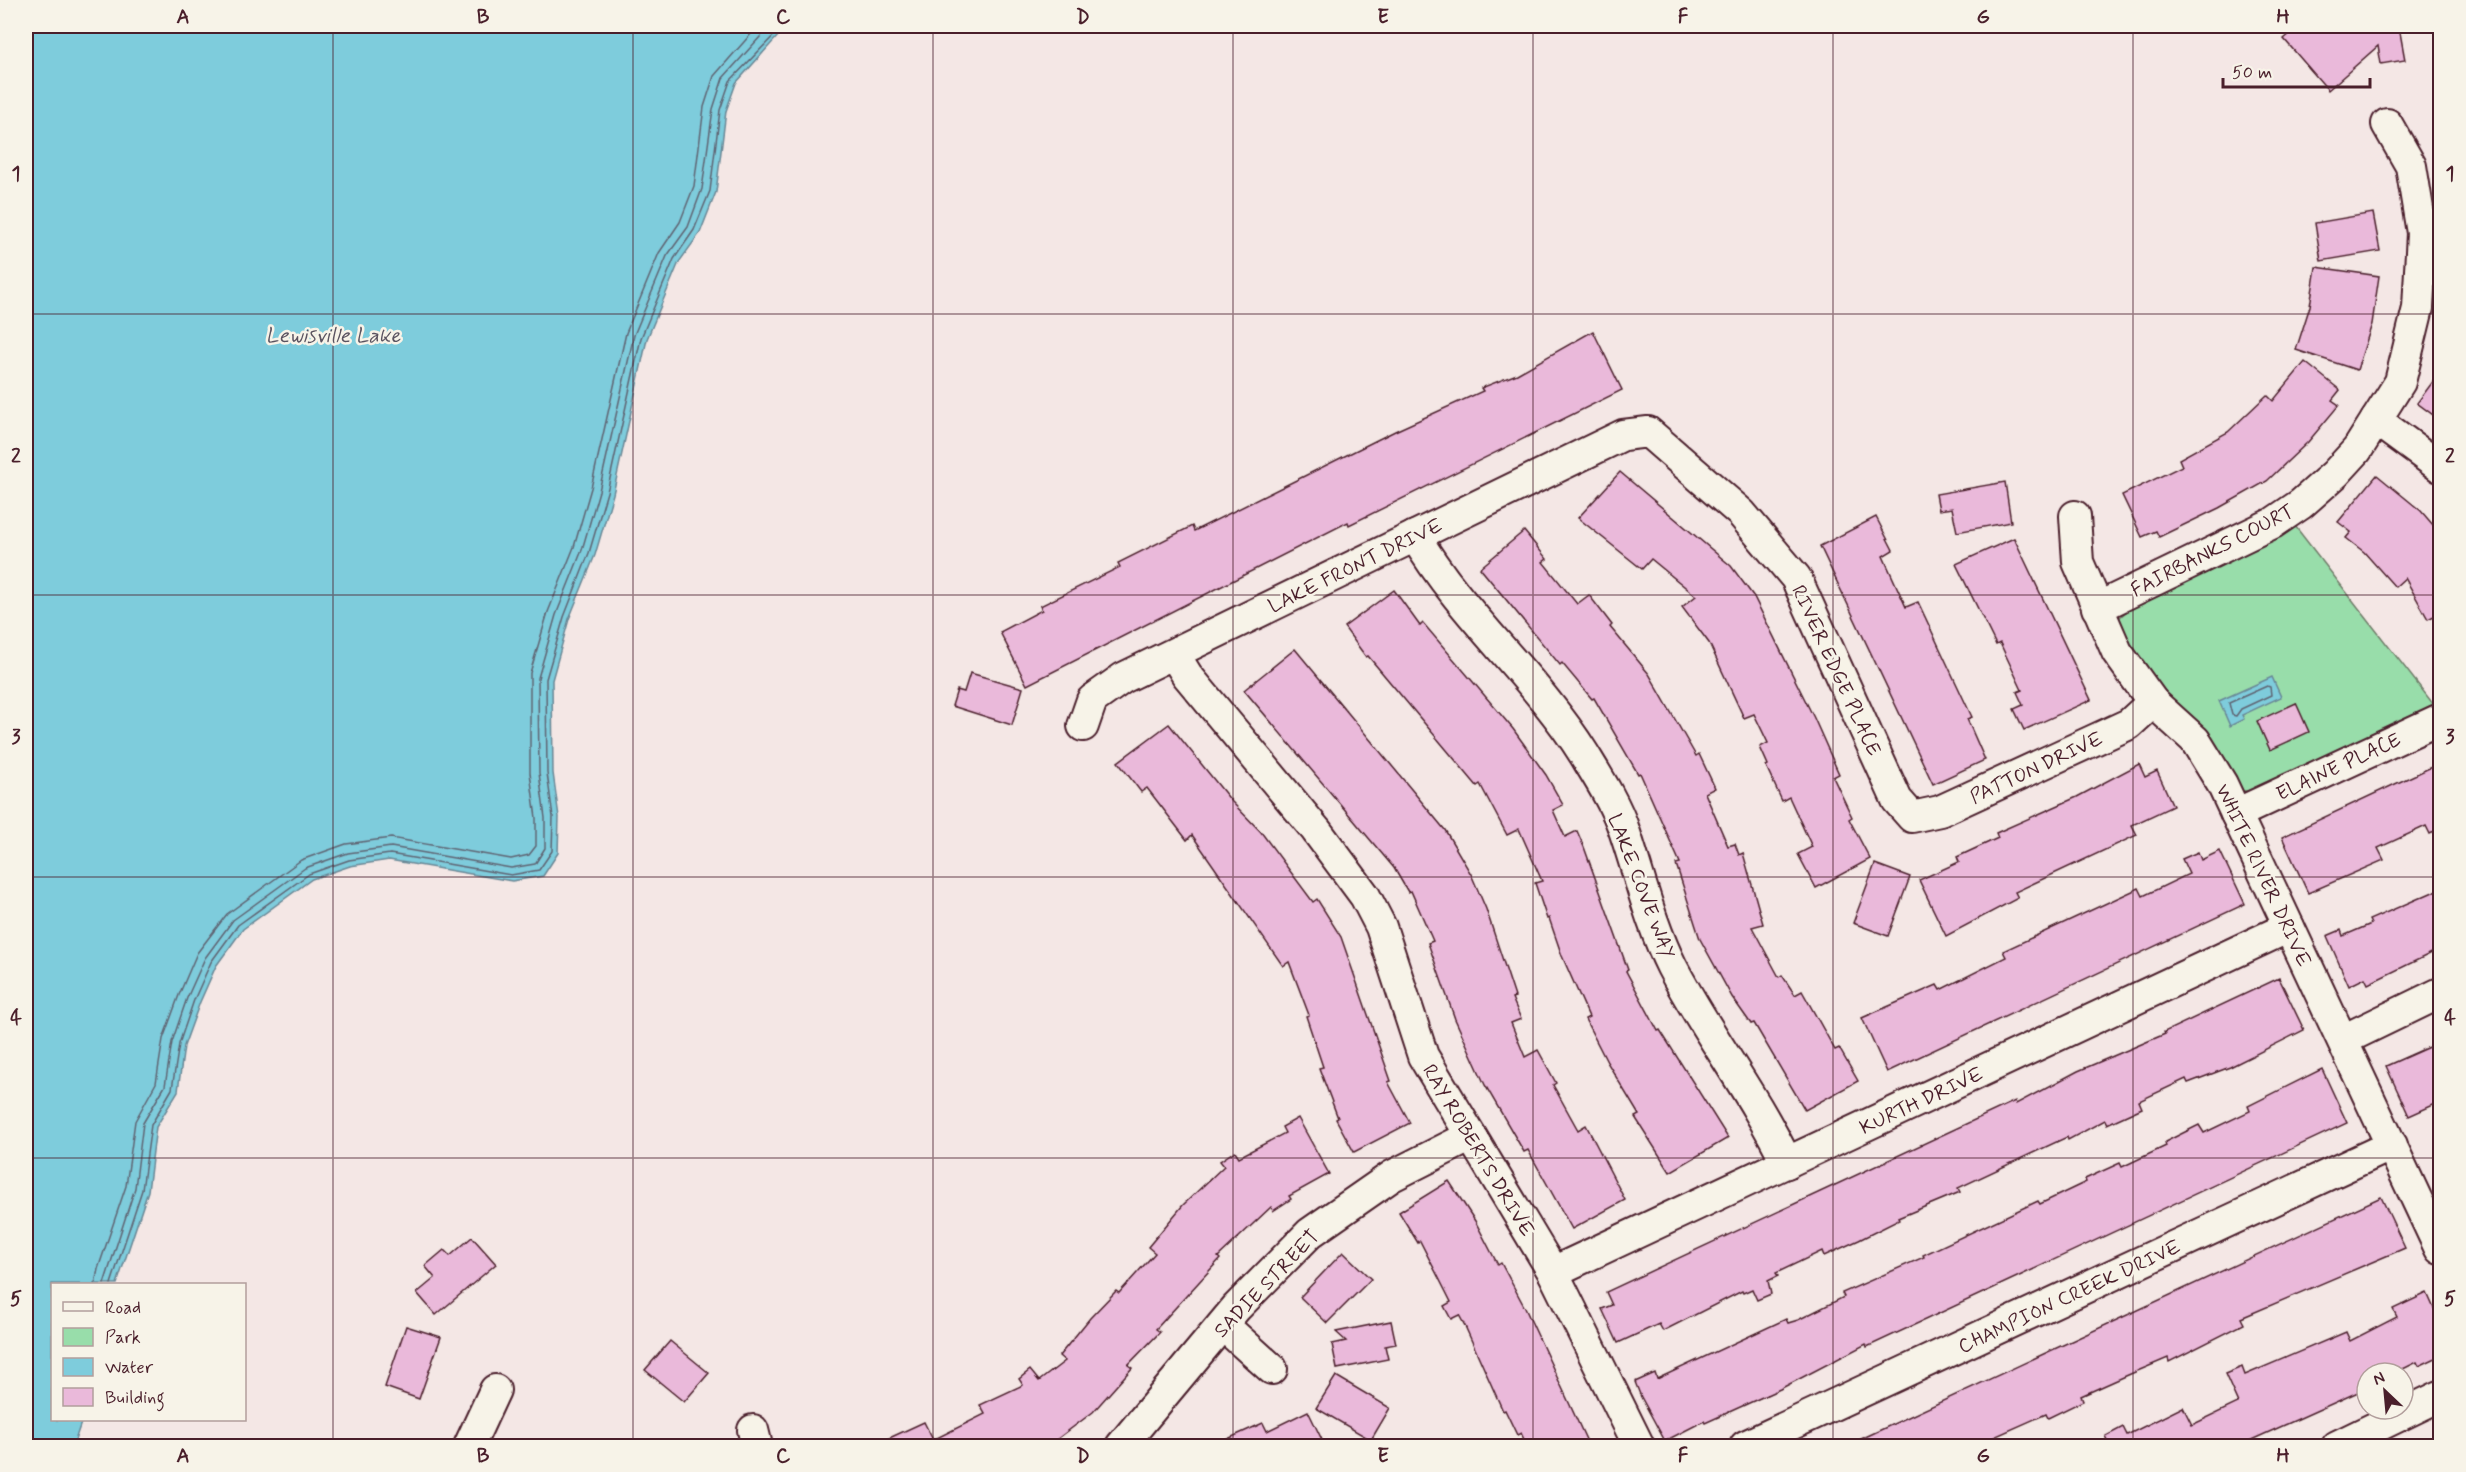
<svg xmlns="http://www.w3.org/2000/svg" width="2466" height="1472" font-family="Mynerve,sans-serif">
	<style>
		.green { fill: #98ddaa; stroke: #717e6a; stroke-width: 1.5 }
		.water { fill: #7eccdc; stroke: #698795; stroke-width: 1.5 }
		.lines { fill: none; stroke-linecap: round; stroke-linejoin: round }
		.shore { stroke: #5f6472; stroke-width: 1.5 }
		.building { fill: #eab9da; stroke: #4a1f2b; stroke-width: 1.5 }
		.minor-casing { stroke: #4a1f2b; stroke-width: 34 }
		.minor { stroke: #f7f3e8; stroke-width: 30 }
		.grid { fill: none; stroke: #4a1f2b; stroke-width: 1.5; stroke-opacity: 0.55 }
		.labels { text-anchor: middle; stroke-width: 5; stroke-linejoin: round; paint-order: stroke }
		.street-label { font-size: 20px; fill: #4a1f2b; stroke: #f7f3e8 }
		.water-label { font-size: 21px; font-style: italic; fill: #5a5360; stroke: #f7f3e8 }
		.neatline { fill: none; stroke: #4a1f2b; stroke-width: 2 }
		.grid-label { font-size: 20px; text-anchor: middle; font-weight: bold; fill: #4a1f2b }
	</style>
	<rect width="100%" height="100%" fill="#f4e7e5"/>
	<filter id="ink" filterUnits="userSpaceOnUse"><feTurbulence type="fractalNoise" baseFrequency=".0167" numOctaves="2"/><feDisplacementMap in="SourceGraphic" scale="12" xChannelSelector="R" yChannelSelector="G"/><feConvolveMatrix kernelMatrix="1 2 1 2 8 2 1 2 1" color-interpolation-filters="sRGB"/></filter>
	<g filter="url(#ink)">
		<path class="green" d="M2295,526l139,179 -180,87 -17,-2 -123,-168 18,-15z"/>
		<g class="water">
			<path d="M26,26h767l-15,10 -42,47 -10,28 -10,81 -16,41 -21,29 -32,77 -34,155 -18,61 -26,64 -17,61 1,93 6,44 -1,36 -15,23 -31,5 -123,-21 -39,6 -38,13 -69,50 -27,37 -16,36 -16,44 -6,45 -22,36 -8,64 -31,93h-65v136h30l-9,26h-47z"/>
			<path d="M2272,677l9,20 -39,18 2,4 -14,7 -11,-25z"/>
		</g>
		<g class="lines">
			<g class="shore">
				<path d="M2267,686l3,1 1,8 -30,14 -5,7 -4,-1 -3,-12z"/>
				<path d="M95,1284l3,-15 28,-83 9,-65 21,-38 7,-44 16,-44 18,-42 30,-39 74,-54 45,-16 45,-6 120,21 18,-4 7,-9v-28l-6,-45v-100l18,-61 26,-65 17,-59 35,-155 33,-80 21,-31 14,-36 10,-79 10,-31 44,-50"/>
				<path d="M104,1284l31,-96 8,-65 22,-37 7,-44 15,-44 18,-40 28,-38 72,-52 43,-15 43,-6 120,21 24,-4 10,-16v-30l-6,-45 -1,-95 18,-63 26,-65 17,-59 35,-156 33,-79 21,-29 14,-38 11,-80 10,-31 47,-52"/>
				<path d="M111,1284l31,-94 9,-65 21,-36 7,-45 15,-44 17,-38 27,-37 71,-51 40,-14 41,-6 121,21 28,-5 13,-19 1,-34 -6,-44 -1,-94 18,-62 25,-64 18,-61 34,-154 33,-79 20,-29 16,-39 10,-81 10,-29 53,-55"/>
			</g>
		</g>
		<g class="building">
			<path d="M2299,26h103l-3,1 6,33 -24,4 -3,-18 -50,44 -44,-51z"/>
			<path d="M2373,213l7,38 -59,10 -6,-38z"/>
			<path d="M2316,267l63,9 -7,48 -15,46 -61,-20 14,-44z"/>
			<path d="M1593,331l29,59 -273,135 -1,-3 -321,163 -27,-53 42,-22 -2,-4 80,-39 -2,-4 74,-37 2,5 201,-100 88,-40 -2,-3 36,-14z"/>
			<path d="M2305,362l35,28 -8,10 7,5 -31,37 -41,39 -48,27 -60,29 -3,-6 -14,6 -20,-42 60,-29 -3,-7 49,-27 39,-37 6,6z"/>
			<path d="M2440,372v48l-23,-17z"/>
			<path d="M1620,472l111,94 23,31 60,121 25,56 -6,3 19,40 -3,2 21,40 -54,29 -18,-34 14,-7 -23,-50 -7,4 -16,-35 2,-1 -8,-18 8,-4 -14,-29 -10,4 -35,-75 -27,-36 14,-11 -45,-37 -9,10 -64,-51z"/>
			<path d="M2377,475l44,36 19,22v80l-12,6 -23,-41 -10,9 -31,-35 -18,-14 5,-6 -13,-10z"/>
			<path d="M2005,482l6,40 -54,10 -5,-24 -13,2 -3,-16z"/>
			<path d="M1876,517l17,33 -10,6 23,51 12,-5 54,115 -5,2 18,41 -52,24 -113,-238z"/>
			<path d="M1524,531l23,28 -4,3 34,42 12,-9 23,30 -2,2 39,47 47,82 3,-2 16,34 -10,5 23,53 7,-2 4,11 4,-2 20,71 -11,3 27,50 3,-2 13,20 7,-4 33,59 4,-2 19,33 -53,29 -51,-87 -3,1 -19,-27 -32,-58 -24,-75 4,-1 -40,-90 -2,1 -44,-76 -2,1 -30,-36 -2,2 -80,-97z"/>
			<path d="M2014,538l77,162 -67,30 -10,-21 9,-4 -6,-13 5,-2 -22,-47 -4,2 -40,-81z"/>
			<path d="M1394,590l26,36 3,-3 90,106 33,46 17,30 -10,5 12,27 12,-6 7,16 44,123 -2,1 32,60 2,-1 68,108 -58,34 -35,-55 4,-2 -32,-53 -22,-43 4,-2 -27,-61 -13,-38 -2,1 -12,-36 7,-2 -23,-52 -12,6 -27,-51 -3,2 -109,-130 -2,1 -22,-30z"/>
			<path d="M1295,649l150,181 26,44 15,35 29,88 -3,1 9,21 -10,4 14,34 13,-7 18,33 -3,2 25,45 8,-5 39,75 -53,29 -44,-79 -4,2 -39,-67 -30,-66 -27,-76 5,-2 -22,-50 -3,1 -14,-24 -150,-178z"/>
			<path d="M970,673l53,15 -11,37 -60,-19 5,-16 7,2z"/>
			<path d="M2296,703l13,29 -39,18 -13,-29z"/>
			<path d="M1169,724l63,78 29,30 52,70 4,-3 24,38 50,144 -3,1 22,41 -56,29 -18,-33 2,-1 -19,-50 4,-1 -17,-51 3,-1 -20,-53 -6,4 -91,-131 -5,5 -40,-52 -6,4 -23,-30z"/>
			<path d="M2440,763v66l-10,5 -4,-8 -48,22 6,12 -76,33 -26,-56z"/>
			<path d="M2139,764l6,13 12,-6 16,35 -41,19 5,10 -122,57 3,6 -72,38 -27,-56 40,-18 -2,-5 41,-19 -2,-5 81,-36z"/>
			<path d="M2220,851l25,53 -358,168 -25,-54 75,-33 3,5 66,-33 -3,-6 136,-63 4,8 46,-22 -7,-15 16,-7 3,8z"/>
			<path d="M1875,864l35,13 -22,59 -35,-13z"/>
			<path d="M2440,889v60l-72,35 -3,-6 -16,8 -22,-50 14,-6 2,6 28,-12 -2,-4z"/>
			<path d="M2279,978l25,52 -74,37 -42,16 -2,-4 -47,22 3,7 -35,16 -2,-4 -37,20 -1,-3 -109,51 2,4 -62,26 1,2 -40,20 -35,16 -2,-5 -46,22 2,3 -10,5 3,13 -14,6 -5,-11 -9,4 -1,-2 -79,40 -4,-7 -41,19 -16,-34 10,-4 -6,-13 409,-191 1,3 62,-33 87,-37 -1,-2z"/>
			<path d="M2440,1042v60l-31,14 -23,-50z"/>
			<path d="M2322,1069l25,54 -480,224 -1,-3 -86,45 -75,34 -1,-2 -39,20 -24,-44 -6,-15 20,-9 2,6 129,-60 2,4 10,-3 46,-23 -2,-4 82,-36 -1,-2 115,-54 2,3 46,-22 -1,-3 35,-16 2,4 44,-21 -1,-4 34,-17 5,8 46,-22 -2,-5z"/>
			<path d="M1298,1118l31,56 -40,22 2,3 -18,12 -2,-4 -53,50 2,2 -64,70 4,3 -32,33 4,3 -39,44 -45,34h-176l52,-24 9,18 52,-26 -5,-9 43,-20 -4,-6 11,-9 9,11 26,-20 -6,-5 31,-38 26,-27 3,2 36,-40 -7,-6 35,-42 41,-39 -4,-5 15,-10 4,6 46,-24 -3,-6z"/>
			<path d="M1449,1181l26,40 23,44 3,-2 24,45 64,138h-62l-6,-13 -4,2 -12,-25 -2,1 -38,-85 -6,-11 -8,4 -7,-13 7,-4 -5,-10 -26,-51 -2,2 -19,-31z"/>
			<path d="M2381,1197l24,51 -164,70 3,6 -75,38 -1,-4 -40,17 -47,21 2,5 -35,17 -2,-4 -72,32h-128z"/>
			<path d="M472,1237l24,27 -60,51 -19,-22 18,-15 -10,-12 19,-16 6,6z"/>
			<path d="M1343,1252l28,27 -44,44 -27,-26z"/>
			<path d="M2427,1293l13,29v34l-21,10 -2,-4 -22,11h-28v15l-129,58h-134l6,-2 -4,-8 17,-9 4,8 56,-28 9,18 46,-22 -13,-29 17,-7 3,8 101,-43 4,9 47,-24 -4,-8z"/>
			<path d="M1391,1321l5,23 -11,2 3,13 -51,10 -5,-25 14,-3 -10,-9z"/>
			<path d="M406,1326l35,11 -22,62 -34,-12z"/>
			<path d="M670,1341l39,32 -25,29 -39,-32z"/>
			<path d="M1336,1376l54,32 -19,32 -55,-32z"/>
			<path d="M1308,1411l17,35h-113l51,-23 4,8z"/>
		</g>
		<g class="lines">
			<defs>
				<g id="minor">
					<path d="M2376,420l64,47"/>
					<path d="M2075,516l3,46 39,90 36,50 42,38 27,44 218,465"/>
					<path d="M1415,536c47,80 120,140 169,218 14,23 32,51 40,76 16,47 26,93 48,137 35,67 82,127 115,196"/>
					<path d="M2097,608l176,-85 28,-19 34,-30 22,-24 43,-68 18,-74 4,-75 -11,-67 -24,-42"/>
					<path d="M1174,654l13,21 129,155 49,66 16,31 42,129 130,216 86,174"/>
					<path d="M1083,726l9,-26 31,-22 500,-243 25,-3 93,81 55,65 101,222 15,17 28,-6 189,-87 24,-22"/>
					<path d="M2236,814l204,-95"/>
					<path d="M2343,1040l97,-47"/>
					<path d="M1553,1272l736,-345"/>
					<path d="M1223,1325l49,44"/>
					<path d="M753,1430l4,16"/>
					<path d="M469,1446l26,-56"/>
					<path d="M1121,1446l115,-138 74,-75 82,-57 79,-40"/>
					<path d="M1745,1446l647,-301"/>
					<path d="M2337,1446l103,-50"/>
				</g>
			</defs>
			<use href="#minor" class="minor-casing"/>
			<use href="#minor" class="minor"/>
		</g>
	</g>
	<path class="grid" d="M333,26v1420M633,26v1420M933,26v1420M1233,26v1420M1533,26v1420M1833,26v1420M2133,26v1420M26,314h2414M26,595h2414M26,877h2414M26,1158h2414"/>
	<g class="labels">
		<g class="street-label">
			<text transform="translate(2212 550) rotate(-27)" y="7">FAIRBANKS COURT</text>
			<text transform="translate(1355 565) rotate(-26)" y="7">LAKE FRONT DRIVE</text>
			<text transform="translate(1837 670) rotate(65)" y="7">RIVER EDGE PLACE</text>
			<text transform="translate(2338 766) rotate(-25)" y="7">ELAINE PLACE</text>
			<text transform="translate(2036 767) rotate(-25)" y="7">PATTON DRIVE</text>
			<text transform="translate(2264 875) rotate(65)" y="7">WHITE RIVER DRIVE</text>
			<text transform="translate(1642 886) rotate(69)" y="7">LAKE COVE WAY</text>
			<text transform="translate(1921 1100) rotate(-25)" y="7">KURTH DRIVE</text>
			<text transform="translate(1479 1150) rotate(59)" y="7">RAY ROBERTS DRIVE</text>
			<text transform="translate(1266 1283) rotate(-46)" y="7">SADIE STREET</text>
			<text transform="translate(2069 1296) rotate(-25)" y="7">CHAMPION CREEK DRIVE</text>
		</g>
		<g class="water-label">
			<text x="333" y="342">Lewisville Lake</text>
		</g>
	</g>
	<rect width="2466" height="1472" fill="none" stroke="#f7f3e8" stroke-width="66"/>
	<rect x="51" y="1283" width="195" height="138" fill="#f7f3e8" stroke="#b29e9c" stroke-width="1.5"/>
	<rect x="63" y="1302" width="30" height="9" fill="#f7f3e8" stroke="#b29e9c" stroke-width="1.5"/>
	<text x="105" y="1313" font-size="18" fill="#4a1f2b">Road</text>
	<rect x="63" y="1328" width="30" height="18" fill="#98ddaa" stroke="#b29e9c" stroke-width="1.5"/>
	<text x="105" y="1343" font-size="18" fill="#4a1f2b">Park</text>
	<rect x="63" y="1358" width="30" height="18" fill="#7eccdc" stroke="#b29e9c" stroke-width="1.5"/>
	<text x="105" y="1373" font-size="18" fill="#4a1f2b">Water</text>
	<rect x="63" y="1388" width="30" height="18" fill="#eab9da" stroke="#b29e9c" stroke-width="1.5"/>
	<text x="105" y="1403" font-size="18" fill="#4a1f2b">Building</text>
	<g transform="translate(2385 1391) rotate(334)"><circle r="28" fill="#f7f3e8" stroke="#b29e9c" stroke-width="1.5"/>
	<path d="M0-4.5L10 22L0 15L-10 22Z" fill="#4a1f2b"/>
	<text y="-9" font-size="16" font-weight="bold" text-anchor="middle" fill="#4a1f2b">N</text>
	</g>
	<path d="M2223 78v9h147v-9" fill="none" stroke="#4a1f2b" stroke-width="3"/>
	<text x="2232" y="78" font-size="18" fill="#4a1f2b" stroke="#f7f3e8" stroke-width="4.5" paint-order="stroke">50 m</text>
	<rect x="33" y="33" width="2400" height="1406" class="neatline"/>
	<g class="grid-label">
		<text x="183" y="23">A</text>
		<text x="483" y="23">B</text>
		<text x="783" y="23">C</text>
		<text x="1083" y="23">D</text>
		<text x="1383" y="23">E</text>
		<text x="1683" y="23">F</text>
		<text x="1983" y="23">G</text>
		<text x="2283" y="23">H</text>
		<text x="16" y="180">1</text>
		<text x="2450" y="180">1</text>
		<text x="16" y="462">2</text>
		<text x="2450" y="462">2</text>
		<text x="16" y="743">3</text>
		<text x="2450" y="743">3</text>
		<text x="16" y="1024">4</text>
		<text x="2450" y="1024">4</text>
		<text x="16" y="1305">5</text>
		<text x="2450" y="1305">5</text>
		<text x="183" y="1462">A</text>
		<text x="483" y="1462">B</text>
		<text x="783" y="1462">C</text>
		<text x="1083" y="1462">D</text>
		<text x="1383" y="1462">E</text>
		<text x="1683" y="1462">F</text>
		<text x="1983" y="1462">G</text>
		<text x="2283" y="1462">H</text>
	</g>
</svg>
